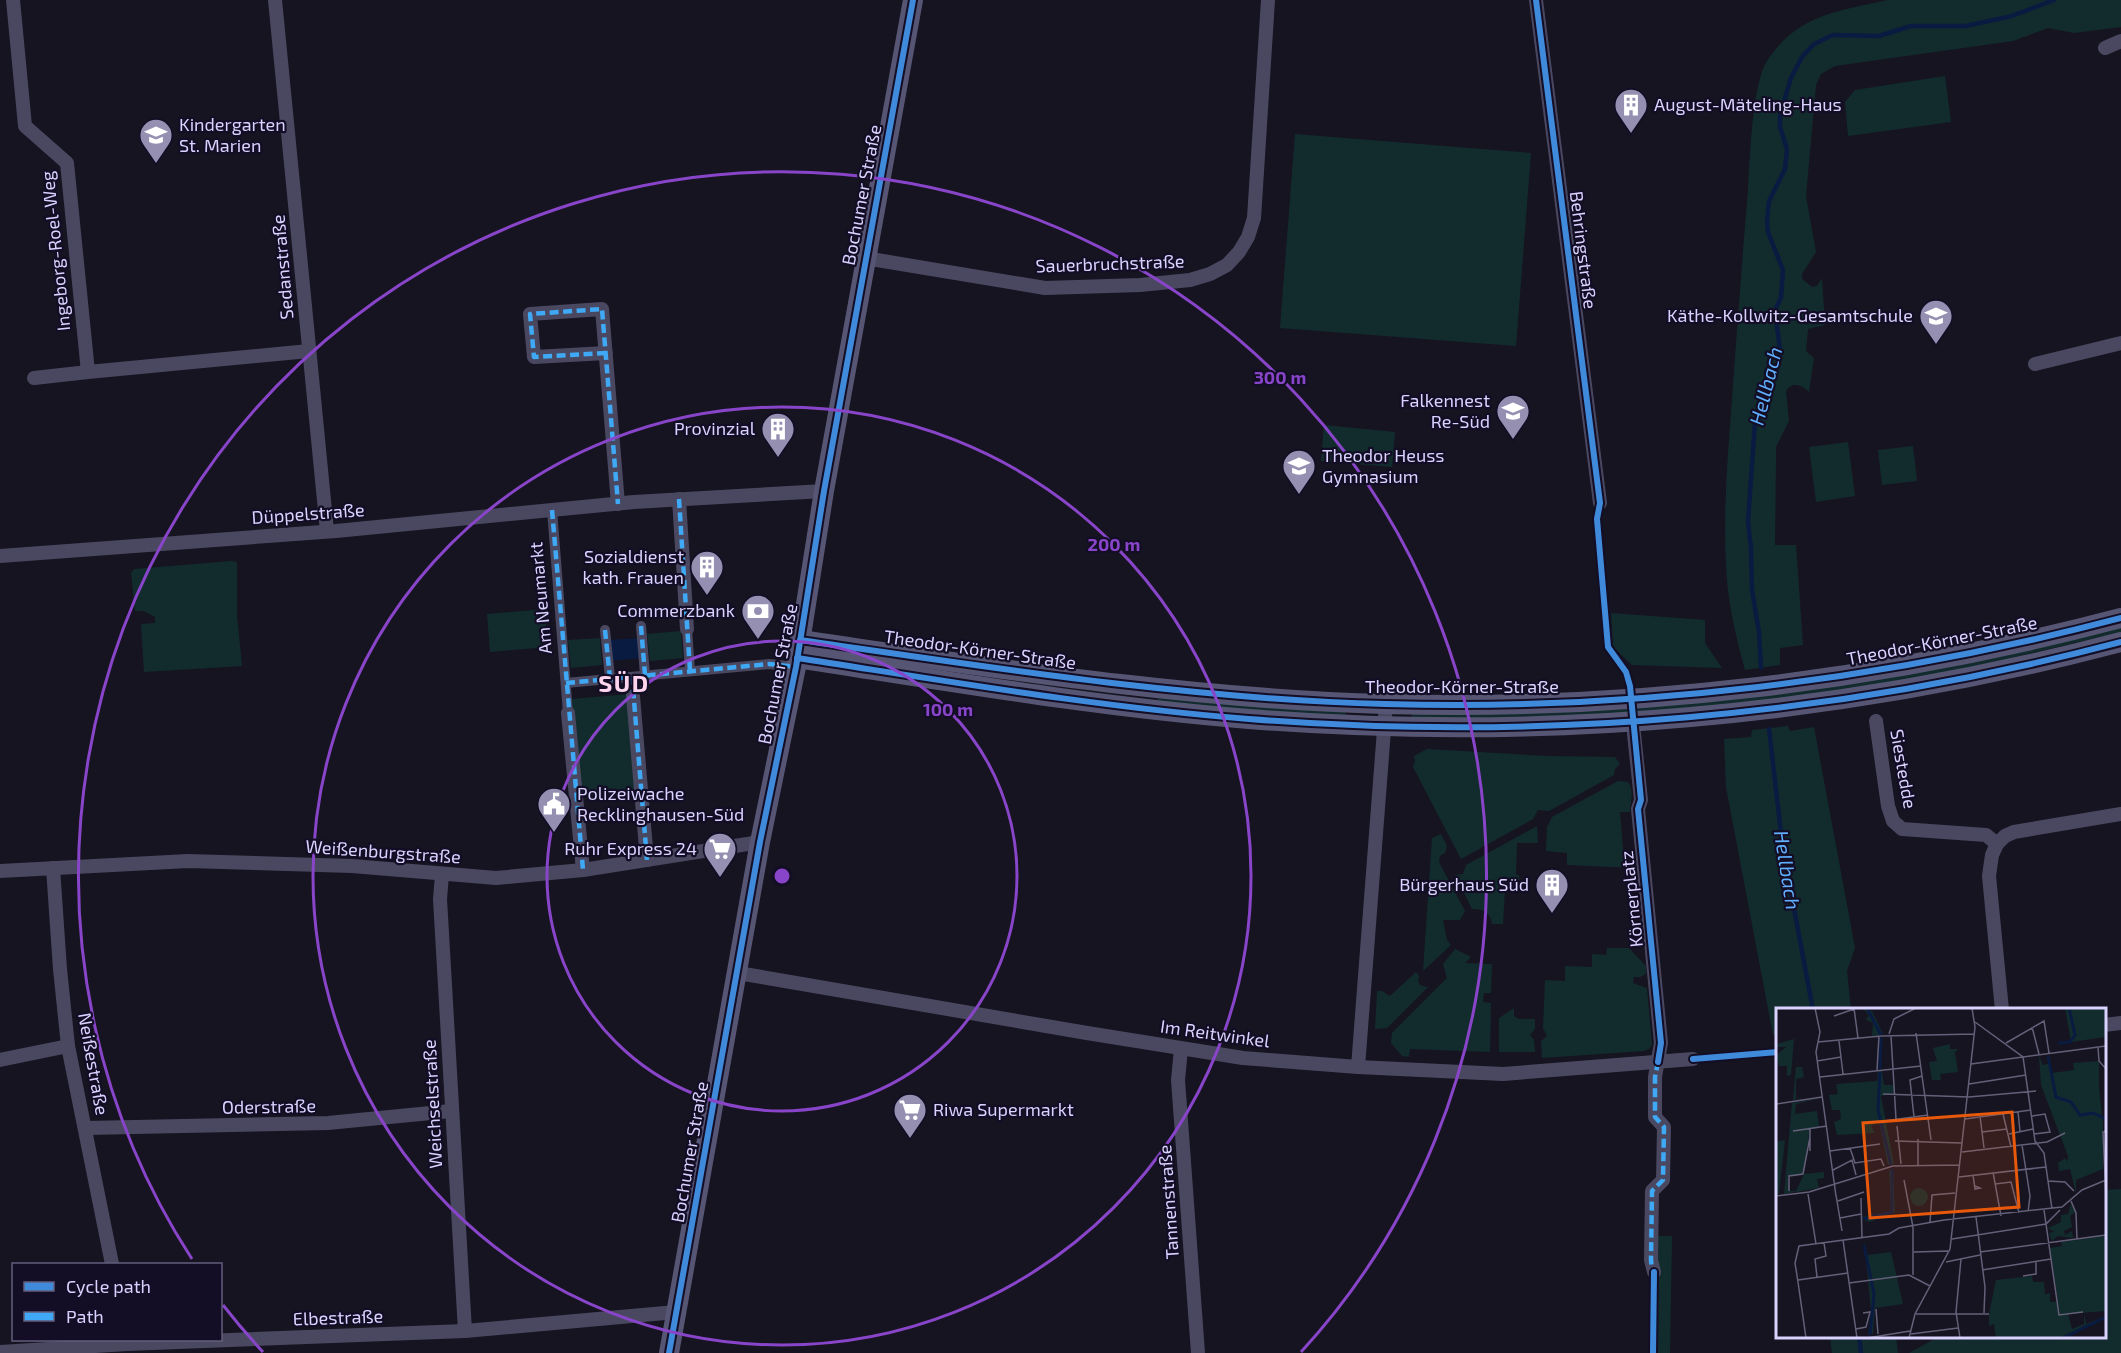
<svg xmlns="http://www.w3.org/2000/svg" width="2121" height="1353" font-family="'Exo 2',sans-serif">
	<style>
		.green { fill: #122c2e }
		.water { fill: #0a1b42 }
		.lines { fill: none; stroke-linecap: round; stroke-linejoin: round }
		.stream { stroke: #0a1b42; stroke-width: 4.5 }
		.pedestrian { stroke: #4a4861; stroke-width: 10 }
		.minor { stroke: #4a4861; stroke-width: 14 }
		.secondary { stroke: #575574; stroke-width: 20 }
		.quiet { stroke: #3fa9f5; stroke-width: 4.5; stroke-dasharray: 9 4.5; stroke-linecap: butt }
		.cycleway-casing { stroke: #130e26; stroke-width: 10 }
		.cycleway { stroke: #408adc; stroke-width: 6 }
		.ring { fill: none; stroke: #8945c9; stroke-width: 3 }
		.labels { text-anchor: middle; stroke-width: 4.5; stroke-linejoin: round; paint-order: stroke }
		.poi-label { font-size: 18px; fill: #dad3ff; stroke: #130e26; text-anchor: end }
		.street-label { font-size: 18px; fill: #dad3ff; stroke: #130e26 }
		.water-label { font-size: 20px; font-style: italic; fill: #61afff; stroke: #130e26 }
		.district-label { font-size: 24px; font-weight: bold; letter-spacing: 1.5px; fill: #ffd5ee; stroke: #130e26 }
		.inset-river { fill: none; stroke: #0a1b42; stroke-width: 3 }
		.inset-road { fill: none; stroke: #646079; stroke-width: 1.5 }
		.view { fill: #e8590c; fill-opacity: 0.15; stroke: #e8590c; stroke-width: 3 }
		.inset-edge { fill: none; stroke: #dad3ff; stroke-width: 3 }
		.centre { fill: #8945c9; stroke: #130e26; stroke-width: 3 }
		.ring-label { font-size: 18px; text-anchor: middle; font-weight: bold; fill: #8945c9; stroke: #130e26; stroke-width: 4.5; stroke-linejoin: round; paint-order: stroke }
	</style>
	<rect width="100%" height="100%" fill="#161420"/>
	<g class="green">
		<path d="M1888,0h233v27l-47,6 -26,-5 -35,13 -178,25 -14,8 -5,11 -10,111 10,56 -14,22v5l10,8 5,-1 5,-8 3,47 -17,4 -2,22 8,7 -5,34c-7,-7 -17,-11 -23,-1l3,30 -13,26v11l-1,87h21l7,100 -23,3v17l-35,5c-10,-36 -18,-71 -19,-107 -3,-55 2,-109 6,-164 5,-69 10,-139 16,-208 2,-30 4,-107 19,-130 31,-47 71,-50 121,-61z"/>
		<path d="M1945,76l6,46 -103,14 -3,-34 10,-12z"/>
		<path d="M1295,134l236,19 -15,193 -236,-18z"/>
		<path d="M1324,425l71,7 -3,35 -71,-6z"/>
		<path d="M1848,442l7,54 -39,6 -7,-55z"/>
		<path d="M1913,446l4,35 -35,4 -4,-35z"/>
		<path d="M231,561l6,1v54l5,50 -98,6 -3,-48 14,-1v-6l-11,-6h-9l-4,-38 3,-4z"/>
		<path d="M545,609l3,38 -58,5 -3,-38z"/>
		<path d="M1611,613l94,7v23l17,25 -90,-3 -19,-18z"/>
		<path d="M2121,627v5l-165,39 -85,17 -236,26 -224,5 1,-7h113z"/>
		<path d="M681,631l2,27 -33,3 -3,-27z"/>
		<path d="M600,638l2,27 -31,3 -3,-28z"/>
		<path d="M629,694l8,99 -57,4 -8,-98z"/>
		<path d="M1158,696l188,15 -1,6 -188,-15z"/>
		<path d="M1788,726l2,5 24,-4 41,221 -8,23 4,38 -73,1 -1,26 -4,-1 -47,-248 -2,-48 27,-2 1,-7z"/>
		<path d="M1427,749l120,7 68,1 5,7 -5,5 -1,6 -65,36 -11,-1 -5,9 -72,40 -48,-92 2,-6 -1,-5z"/>
		<path d="M1618,781l10,1c7,10 2,18 2,30h-10l4,50h11v6l-68,-3v-12l-21,-2 1,-24 5,-10z"/>
		<path d="M1537,826l1,17h-21l-1,32h3v14h-14l-2,35h-11c-1,-11 -10,-16 -20,-15l-17,-34 8,-1 3,-9z"/>
		<path d="M1441,834l6,12 -2,7 -5,3 -1,6 26,49 -5,9h-17l4,20 4,5 -28,26 9,-133z"/>
		<path d="M1607,948h22l17,18v8l-6,3h-6l-1,6 14,5 5,57 -3,4 -5,2 -102,7 -1,-17 6,-5 -4,-8 2,-48 20,1v-15l27,1v-13l14,1z"/>
		<path d="M1455,949l16,8 -6,6 27,1 -1,29h-7l-1,9 8,1 -1,49 -80,-3 -1,8 -7,-1 -11,-13 1,-10 55,-55 -4,-14z"/>
		<path d="M1416,972l3,4 -1,5 2,4 7,2 3,-2 -43,43 -12,1 2,-38h5l8,5z"/>
		<path d="M1514,1008v8l5,3h16v10l-5,6 4,5 1,12h-36v-34z"/>
		<path d="M2121,1189v164h-212l29,-16 166,-1 1,-146z"/>
		<path d="M1657,1236h15l-2,117h-13l-1,-3z"/>
		<path d="M1830,1337h66l2,16h-66z"/>
	</g>
	<path class="water" d="M638,638l2,20 -29,3 -2,-21z"/>
	<g class="lines">
		<g class="stream">
			<path d="M1761,668l-2,-36 -7,-42 -1,-42 -3,-26 7,-100 8,-27 16,-33 1,-12 -5,-40 6,-12 2,-28 -15,-38 -1,-10 2,-21 16,-32 2,-20 -7,-22v-12l11,-37 11,-21 12,-13 19,-9 46,1 32,-10h55l46,-10 42,-16"/>
			<path d="M1769,729l14,121 30,160"/>
			<path d="M1859,1336l2,17"/>
		</g>
		<g class="pedestrian">
			<path d="M552,510l16,203"/>
			<path d="M641,626l4,49"/>
			<path d="M687,629l3,42"/>
			<path d="M605,630l5,48"/>
			<path d="M566,683l203,-19 27,3"/>
		</g>
		<g class="minor">
			<path d="M13,0l12,126 42,37 21,209 221,-21"/>
			<path d="M275,0l52,531"/>
			<path d="M1536,0l64,503"/>
			<path d="M2105,48l16,-7"/>
			<path d="M865,258l180,30 95,-3 50,-5 20,-6 17,-9 12,-13 9,-15 6,-19 14,-218"/>
			<path d="M606,353l-72,4 -4,-43 72,-5 16,195"/>
			<path d="M2035,364l86,-21"/>
			<path d="M34,378l54,-6"/>
			<path d="M679,499l8,130"/>
			<path d="M0,556l336,-25 298,-29 190,-11"/>
			<path d="M633,696l14,164"/>
			<path d="M568,713l15,157"/>
			<path d="M1876,721l12,85 5,15 9,8 84,6 11,9 8,-8 9,-4 107,-18"/>
			<path d="M1634,734l7,66 -3,9 23,234 -6,34v40l9,10 -1,53 -11,11 -1,69 3,12"/>
			<path d="M1997,844l-5,11 -3,21 13,134"/>
			<path d="M53,868l7,101 8,77 44,218"/>
			<path d="M0,871l188,-10 164,5 144,12 87,-8 177,-28"/>
			<path d="M442,875l-2,24 25,432"/>
			<path d="M738,973l349,60 156,25 115,9 145,7 190,-15"/>
			<path d="M2104,1025l17,-2"/>
			<path d="M1181,1049l-3,31 20,273"/>
			<path d="M0,1060l68,-14"/>
			<path d="M1358,1067l28,-363"/>
			<path d="M86,1128l242,-5 123,-12"/>
			<path d="M0,1352l127,-8 338,-13 211,-19"/>
		</g>
		<g class="secondary">
			<path d="M800,640c194,28 389,59 585,64 247,7 497,-23 736,-86"/>
			<path d="M797,658c150,23 300,49 452,61 292,23 588,-2 872,-77"/>
			<path d="M669,1353l91,-511 36,-175 28,-176 89,-491"/>
		</g>
		<g class="quiet">
			<path d="M606,353l-72,4 -4,-43 72,-5 16,195"/>
			<path d="M679,499l11,172"/>
			<path d="M552,510l31,360"/>
			<path d="M641,626l4,49"/>
			<path d="M605,630l5,48"/>
			<path d="M632,676l15,184"/>
			<path d="M566,683l203,-19 27,3"/>
			<path d="M1653,1278l-2,-18 1,-69 11,-11 1,-53 -9,-10v-40l3,-15"/>
		</g>
		<defs>
			<g id="cycleway">
				<path d="M1536,0l64,503 -3,16 11,128 18,25 4,14 11,114 -3,9 23,234 -3,19"/>
				<path d="M800,640c194,28 389,59 585,64 247,7 497,-23 736,-86"/>
				<path d="M797,658c150,23 300,49 452,61 292,23 588,-2 872,-77"/>
				<path d="M1693,1059l85,-7"/>
				<path d="M669,1353l91,-511 36,-175 28,-176 89,-491"/>
				<path d="M1653,1353l1,-81"/>
			</g>
		</defs>
		<use href="#cycleway" class="cycleway-casing"/>
		<use href="#cycleway" class="cycleway"/>
	</g>
	<g class="ring">
		<circle cx="782" cy="876" r="235"/>
		<circle cx="782" cy="876" r="469"/>
		<path d="M263 1352A704 704 0 0 1 223 1305M192 1259A704 704 0 1 1 1301 1352"/>
	</g>
	<defs>
		<symbol id="building-pin" viewBox="-11 -11 22 30"><path d="M0 17L-7.5 6A9.5 9.5 0 1 1 7.5 6Z" fill="#9590b1" stroke="#130e26"/><path d="M-4-6H4V6H1V3H-1V6H-4ZM-2.5-4.3h1.7v1.8h-1.7ZM.8-4.3h1.7v1.8H.8ZM-2.5-1h1.7V.8h-1.7ZM.8-1h1.7V.8H.8Z" fill="#fff"/></symbol>
		<symbol id="school-pin" viewBox="-11 -11 22 30"><path d="M0 17L-7.5 6A9.5 9.5 0 1 1 7.5 6Z" fill="#9590b1" stroke="#130e26"/><path d="M0-5L7-2L0 1L-7-2ZM-4 1L0 2.5L4 1V4Q0 6-4 4Z" fill="#fff"/></symbol>
		<symbol id="bank-pin" viewBox="-11 -11 22 30"><path d="M0 17L-7.5 6A9.5 9.5 0 1 1 7.5 6Z" fill="#9590b1" stroke="#130e26"/><path d="M-6-4H6V4H-6ZM0-2.3a2.3 2.3 0 1 0 0 4.6a2.3 2.3 0 1 0 0-4.6Z" fill="#fff"/></symbol>
		<symbol id="civic-pin" viewBox="-11 -11 22 30"><path d="M0 17L-7.5 6A9.5 9.5 0 1 1 7.5 6Z" fill="#9590b1" stroke="#130e26"/><path d="M-.6-6.5H3V-4.5H.6V-3L4-1V1h2V6H-6V1h2V-1L-.6-3ZM-1.2 2.5V6h2.4V2.5Z" fill="#fff"/></symbol>
		<symbol id="supermarket-pin" viewBox="-11 -11 22 30"><path d="M0 17L-7.5 6A9.5 9.5 0 1 1 7.5 6Z" fill="#9590b1" stroke="#130e26"/><path d="M-6-5.5h2.5l.6 2H6L4.5 2H-2.5L-4.4-4H-6ZM-1.5 3.2a1.3 1.3 0 1 0 .1 0ZM3 3.2a1.3 1.3 0 1 0 .1 0Z" fill="#fff"/></symbol>
	</defs>
	<g fill-rule="evenodd">
		<use href="#building-pin" x="1612" y="86" width="38" height="52"/>
		<use href="#school-pin" x="137" y="116" width="38" height="52"/>
		<use href="#school-pin" x="1917" y="297" width="38" height="52"/>
		<use href="#school-pin" x="1494" y="392" width="38" height="52"/>
		<use href="#building-pin" x="759" y="410" width="38" height="52"/>
		<use href="#school-pin" x="1280" y="447" width="38" height="52"/>
		<use href="#building-pin" x="688" y="548" width="38" height="52"/>
		<use href="#bank-pin" x="739" y="592" width="38" height="52"/>
		<use href="#civic-pin" x="535" y="785" width="38" height="52"/>
		<use href="#supermarket-pin" x="701" y="830" width="38" height="52"/>
		<use href="#building-pin" x="1533" y="866" width="38" height="52"/>
		<use href="#supermarket-pin" x="891" y="1091" width="38" height="52"/>
	</g>
	<g class="labels">
		<g class="poi-label">
			<text x="1654" y="111" text-anchor="start">August-Mäteling-Haus</text>
			<text x="179" y="131" text-anchor="start">Kindergarten<tspan x="179" dy="21">St. Marien</tspan></text>
			<text x="1913" y="322">Käthe-Kollwitz-Gesamtschule</text>
			<text x="1490" y="407">Falkennest<tspan x="1490" dy="21">Re-Süd</tspan></text>
			<text x="755" y="435">Provinzial</text>
			<text x="1322" y="462" text-anchor="start">Theodor Heuss<tspan x="1322" dy="21">Gymnasium</tspan></text>
			<text x="684" y="563">Sozialdienst<tspan x="684" dy="21">kath. Frauen</tspan></text>
			<text x="735" y="617">Commerzbank</text>
			<text x="577" y="800" text-anchor="start">Polizeiwache<tspan x="577" dy="21">Recklinghausen-Süd</tspan></text>
			<text x="697" y="855">Ruhr Express 24</text>
			<text x="1529" y="891">Bürgerhaus Süd</text>
			<text x="933" y="1116" text-anchor="start">Riwa Supermarkt</text>
		</g>
		<g class="street-label">
			<text transform="translate(862 195) rotate(-79)" y="6">Bochumer Straße</text>
			<text transform="translate(1583 250) rotate(83)" y="6">Behringstraße</text>
			<text transform="translate(56 251) rotate(-96)" y="6">Ingeborg-Roel-Weg</text>
			<text transform="translate(1110 264) rotate(-2)" y="6">Sauerbruchstraße</text>
			<text transform="translate(283 267) rotate(-95)" y="6">Sedanstraße</text>
			<text transform="translate(308 514) rotate(-4)" y="6">Düppelstraße</text>
			<text transform="translate(541 598) rotate(-95)" y="6">Am Neumarkt</text>
			<text transform="translate(1942 641) rotate(-11)" y="6">Theodor-Körner-Straße</text>
			<text transform="translate(980 650) rotate(8)" y="6">Theodor-Körner-Straße</text>
			<text transform="translate(778 674) rotate(-79)" y="6">Bochumer Straße</text>
			<text x="1462" y="693">Theodor-Körner-Straße</text>
			<text transform="translate(1903 769) rotate(80)" y="6">Siestedde</text>
			<text transform="translate(383 852) rotate(4)" y="6">Weißenburgstraße</text>
			<text transform="translate(1632 899) rotate(-96)" y="6">Körnerplatz</text>
			<text transform="translate(1215 1034) rotate(8)" y="6">Im Reitwinkel</text>
			<text transform="translate(93 1064) rotate(80)" y="6">Neißestraße</text>
			<text transform="translate(433 1104) rotate(-93)" y="6">Weichselstraße</text>
			<text transform="translate(269 1107) rotate(-1)" y="6">Oderstraße</text>
			<text transform="translate(690 1152) rotate(-80)" y="6">Bochumer Straße</text>
			<text transform="translate(1169 1202) rotate(-94)" y="6">Tannenstraße</text>
			<text transform="translate(338 1318) rotate(-2)" y="6">Elbestraße</text>
		</g>
		<g class="water-label">
			<text transform="translate(1766 386) rotate(-76)" y="7">Hellbach</text>
			<text transform="translate(1787 870) rotate(81)" y="7">Hellbach</text>
		</g>
		<g class="district-label">
			<text x="624" y="692">SÜD</text>
		</g>
	</g>
	<g transform="translate(1776 1008)">
		<rect width="330" height="330" fill="#161420"/>
		<path d="M25,0l-5,59h6l2,10 -8,2v20l13,-2 -16,3zM87,0l9,3 11,23 -11,2 1,-13 -8,-4 4,-3zM289,0h41v29l-35,5zM18,31l-3,36 -4,1v-10h-8l-3,-11 10,-8h-10v-3zM174,36v5h8l-3,3 3,20 -18,2 1,6h-9l-3,-18 8,-1 -4,-13zM271,47l5,18 22,-3 -1,-7 26,-2v26l3,29 4,2 -3,1v50l-27,11v13l-6,-24 -11,2 -1,-8 7,-5 2,4 1,-6 -27,-71 -2,-29 4,9 5,-1zM102,63h4l2,14h10v8l-13,3 13,68 -6,1 -9,-43 -8,4 4,7 -38,2 -3,-13 7,-3 -1,-9h-8l-3,-15 9,-1 -2,-10 41,-3zM46,90l-26,6 -1,10 22,-3 2,16 -9,2 -7,45 -15,2 1,15h7l8,-17 20,-2v6l-7,1 2,9 -35,6 8,-91zM0,126l1,7 8,-1 -6,54h-3zM117,161l2,43 -25,10 -7,-2 -1,-3 29,-6 -2,-40zM134 189a9 9 0 1 1 18 0a9 9 0 1 1-18 0ZM295,196l4,8 -5,4 2,11 -8,4 1,4 7,-4 1,7 -15,-2 -6,5 -3,-8 5,-1 -6,-4 13,-6v-7l7,-1zM330,228v75l-38,3 4,15 12,-5v-10l2,10 20,-8 -47,22h-63l-2,-14 -5,2v-12l7,-34 36,-4 1,6h11l1,12 9,-1 -4,1v8h6l4,13 -10,-67 12,-2 -1,-4zM88,231l3,16 24,-3 12,52 -28,4 -2,26 -5,1 3,-24z" fill="#122c2e"/>
		<path class="inset-river" d="M91,0l14,27M282,35l12,-1 5,-7 -6,-27M272,48l8,41 15,5 9,13 13,-2 13,6M104,61l1,-31M104,64l-2,38 13,55M87,211l29,-7v-43M88,237l10,49 -4,41M287,330l43,-21"/>
		<path class="inset-road" d="M39,0l5,24 -4,20 20,144M78,0l4,30M58,8l20,-7M199,14l48,35 12,84 9,12 8,56M256,19l7,27M140,25l15,107M113,26l5,-15 22,-11M105,28l93,-2M115,28l5,83M63,33l4,33M42,34l63,-6M230,35l38,-22 5,32M322,39l1,14 7,8M41,53l24,-4M195,56l135,-18M101,62l2,-34M44,69l101,-11M193,76l57,-9M107,86l86,3 67,-6M0,96l46,-7M242,104l2,19M227,106l8,33M204,108l4,32M256,108l13,-2 5,18 -16,2M138,109l-4,-37 12,-4M189,111l66,-9M108,113l44,-6M121,118l4,38M34,120v23M17,123l34,-5M330,123l-3,1 3,66M206,124l25,-3M233,126l24,-5M119,133l67,2M246,137l8,51 -2,16M74,140l5,15 26,-4 3,7M54,143l50,-7M186,144l85,-10 18,-9M142,157v-26M57,162l19,-10 4,15M217,164l8,44M197,167l2,14 5,-1 -5,-2M183,169l87,-10M128,172l9,47v48M272,173l17,1 9,9M219,176l16,-2 8,31M13,183v-15l14,-2 7,-37M32,186l8,50M60,187l6,36M0,188l33,-4 84,-26 67,-1M85,190l1,40M62,193l26,-9M295,193l5,12 1,26M268,202l15,105 24,-3M200,209l9,70 -1,26M64,210l21,-4M154,214l2,-27 23,-2M176,231l94,-15 14,-14M67,232l14,98M138,244l34,-1M204,244l126,-17M170,254l34,-7M206,262l69,-11M247,268l13,-2v-12M41,269l-2,-18 11,-3 -2,-13M22,272l50,-7M22,274l-3,-19 4,-17 90,-12 10,-6 45,-8 118,-13 20,-17 24,-10M22,274l8,56M73,275l60,-8 21,11M100,301l2,25M140,306h73M80,321l10,-2 4,-15 -7,1M135,326l47,-6M91,330l43,-7M133,330l6,-24 35,-65 25,-222 -3,-19M184,330l-4,-26 5,-53"/>
		<path class="view" d="M236,104l7,95 -149,11 -7,-95z"/>
		<rect width="330" height="330" class="inset-edge"/>
	</g>
	<circle cx="782" cy="876" r="9" class="centre"/>
	<g class="ring-label">
		<text x="1280" y="384">300 m</text>
		<text x="1114" y="551">200 m</text>
		<text x="948" y="716">100 m</text>
	</g>
	<rect x="12" y="1263" width="210" height="78" fill="#130e26" stroke="#635d7d" stroke-width="1.5"/>
	<rect x="24" y="1282" width="30" height="9" fill="#408adc" stroke="#635d7d" stroke-width="1.5"/>
	<text x="66" y="1293" font-size="18" fill="#dad3ff">Cycle path</text>
	<rect x="24" y="1312" width="30" height="9" fill="#3fa9f5" stroke="#635d7d" stroke-width="1.5"/>
	<text x="66" y="1323" font-size="18" fill="#dad3ff">Path</text>
</svg>
